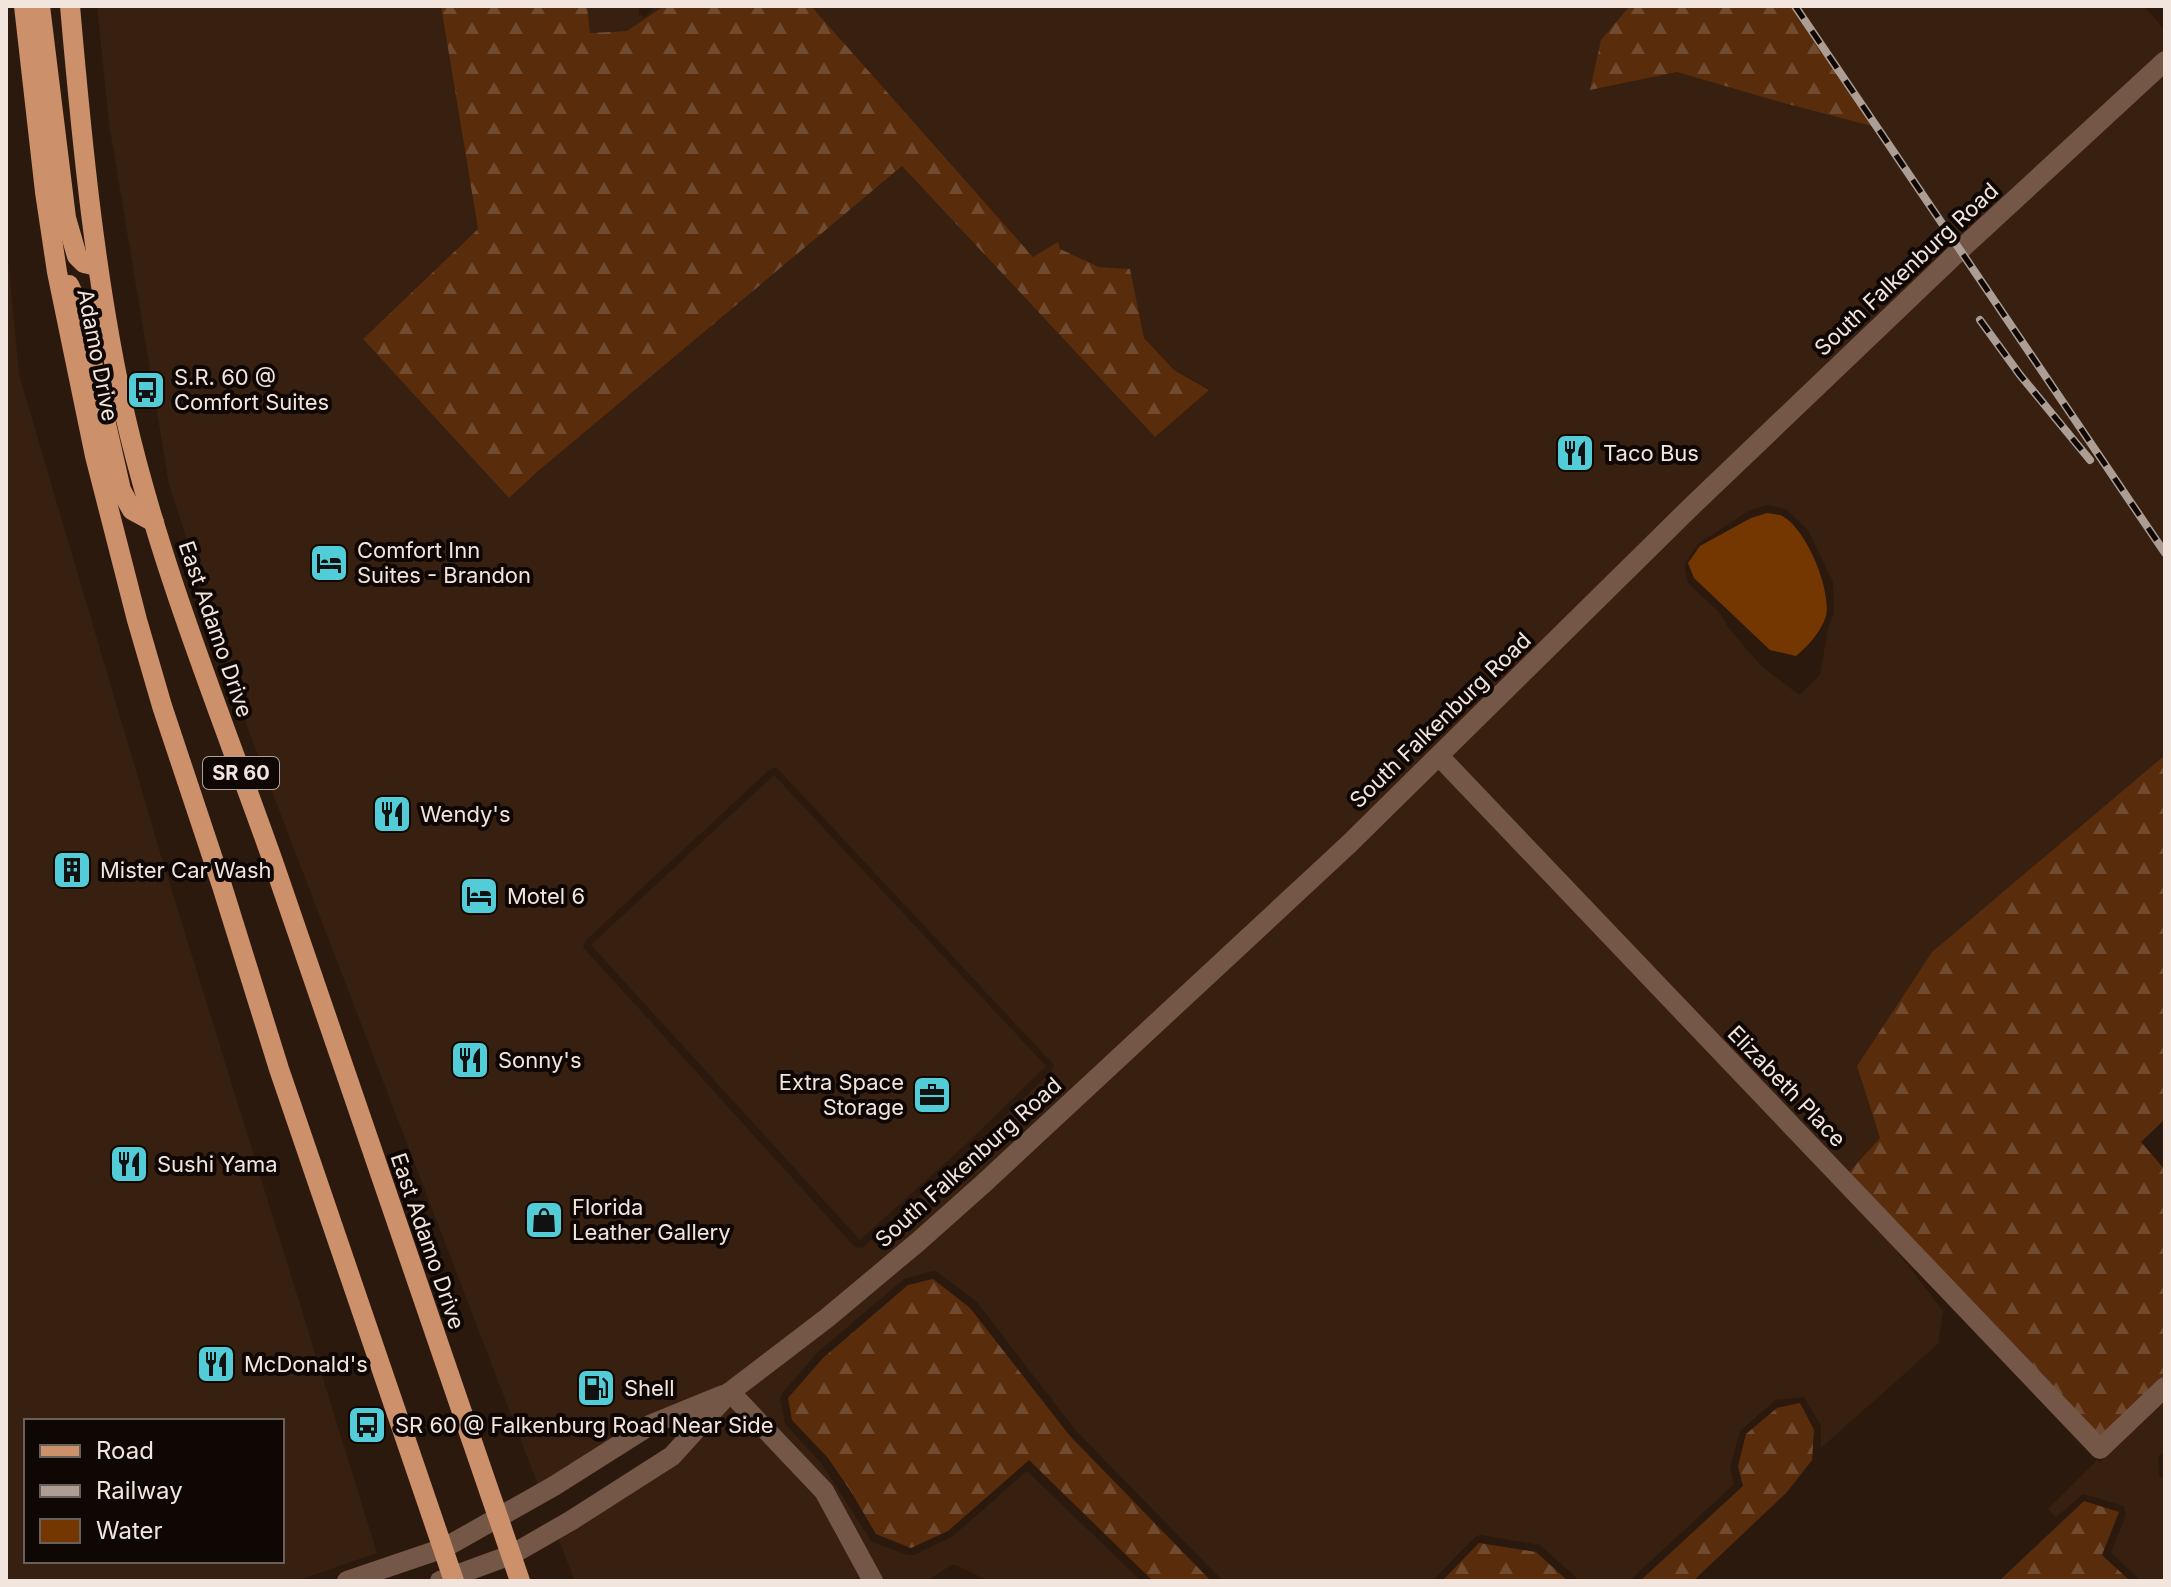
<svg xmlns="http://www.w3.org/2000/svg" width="2171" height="1587" font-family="Inter,sans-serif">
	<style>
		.built { fill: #382010; fill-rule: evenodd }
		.forest { fill: url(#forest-firs) }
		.water { fill: #753701 }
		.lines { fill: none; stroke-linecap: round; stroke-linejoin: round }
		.minor { stroke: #745746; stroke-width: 20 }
		.major { stroke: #cc906b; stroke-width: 20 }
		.rail-casing { stroke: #ad9e95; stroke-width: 8 }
		.rail { stroke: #0e0703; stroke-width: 5; stroke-dasharray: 15; stroke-linecap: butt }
		.labels { text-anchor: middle; stroke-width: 8; stroke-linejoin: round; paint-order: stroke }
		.shield { fill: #0e0703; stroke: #aea29c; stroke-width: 2 }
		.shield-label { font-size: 20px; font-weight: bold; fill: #f2e5dd }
		.street-label { font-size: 22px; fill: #f2e5dd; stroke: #0e0703 }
		.poi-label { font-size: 22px; fill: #f2e5dd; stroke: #0e0703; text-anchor: start }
	</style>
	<defs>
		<pattern id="forest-firs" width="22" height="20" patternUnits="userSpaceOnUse" patternTransform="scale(2)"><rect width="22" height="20" fill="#592d0c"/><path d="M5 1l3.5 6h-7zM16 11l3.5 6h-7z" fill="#714b2f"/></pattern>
	</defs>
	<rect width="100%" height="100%" fill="#2c190e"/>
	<g class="built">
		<path d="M97,6h344l37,223 -115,110 146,159 28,-26 365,-306 253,271 54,-48 -35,-19 -30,-32 -14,-69 -31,-2 -40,-18 -26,8 -222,-251h819l-39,84 86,-18 103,30 90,23 -78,-119h352l21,25v19l-213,196 -578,561 -397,371 -155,134 -97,73 -187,100 -293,-764 -76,-237 -60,-361zM776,767l278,298 -3,7 -83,80 -91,83 -14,12 -5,1 -4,-2 -271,-299 3,-7 183,-170z"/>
		<path d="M587,6h52v9l6,2 11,-11h8l-37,25 -38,2z"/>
		<path d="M2165,73v682l-233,197 -75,114 23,72 -31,34 -397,-416 248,-247 262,-249zM1767,505l19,4 22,21 25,52 1,32 -6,14 -8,47 -21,20 -39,-30 -33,-39 -7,-13 -32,-30 -3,-14v-6l13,-19 50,-33z"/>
		<path d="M6,236l13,139 143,484 215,694 -81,28h-290zM26,1421h256v140h-256z"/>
		<path d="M1438,769l455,477 50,65 -5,33 -117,104v-22l-17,-29 -28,3 -4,3 -32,28 -10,36 4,17 -105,97h-49l-40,-36 -59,-10 -5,1 -44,45h-209l-147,-150 -100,-130 -40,-30h-4l-28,8 -86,73 -36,41 -2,5 5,26 36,39 51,79 36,13h6l39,-19 74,-65 114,110h-152l-33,-16h-5l-24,16h-44l-52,-96 -87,-92z"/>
		<path d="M774,775l272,291 -83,81 -103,93 -269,-295z"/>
		<path d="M2165,1399v50l-7,9 1,18 6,3v102h-24l-30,-29 15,-37 -2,-9 -41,-12 -27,23 -8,-8 49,-49 3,2z"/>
		<path d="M730,1406l86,91 46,84h-287l-17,-43z"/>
	</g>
	<g class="forest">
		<path d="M441,6h146l3,27 37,-2 37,-25h147l222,251 25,-15 2,7 39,18 31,2 14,69 30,32 35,20 -54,47 -253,-271 -365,306 -28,26 -146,-159 115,-110z"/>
		<path d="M1630,6h162l80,120 -92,-24 -103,-30 -87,18 11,-50z"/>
		<path d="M2165,755v364l-24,23 24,28v205l-64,62 -252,-265 31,-34 -23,-72 75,-114z"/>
		<path d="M933,1279l37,29 100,128 141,145h-58l-124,-121 -81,71 -37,17 -35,-14 -26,-44 -22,-32 -36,-38 -4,-22 35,-40 85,-73z"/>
		<path d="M1800,1403l14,27 -2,30 -25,32 -94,89h-53l103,-95 -5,-20 8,-32 31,-26z"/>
		<path d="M2084,1501l35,11 -17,43 28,26h-131z"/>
		<path d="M1479,1543l57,9 32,29h-126z"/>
	</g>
	<path class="water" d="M1767,513c4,1 9,1 13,2 25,10 52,75 46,101 -5,16 -18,30 -30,40l-26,-6 -76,-72 -6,-15 12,-17 51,-28z"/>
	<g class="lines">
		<g class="minor">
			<path d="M1439,756l661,693 65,-62"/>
			<path d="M730,1392l94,99 49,90"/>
			<path d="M347,1581l97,-33 110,-62 98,-62 71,-29"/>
			<path d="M440,1581l71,-26 61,-35 100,-64 58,-64 97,-74 92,-77 64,-57 366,-340 346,-341 265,-253 205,-189"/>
		</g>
		<g class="major">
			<path d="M24,6l21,186 12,80 38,184 42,164 25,86 60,180 57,183 175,512"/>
			<path d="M40,6l26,212 11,38 7,7 13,3"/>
			<path d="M70,6c12,137 25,274 55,409 36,156 98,304 151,455 83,236 162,474 244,711"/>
			<path d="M69,285l7,15 8,27 37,163 11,20 22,12"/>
		</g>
		<defs>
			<g id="rail">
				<path d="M1795,6l370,547"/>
				<path d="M1980,320l40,55 70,85"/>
			</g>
		</defs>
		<use href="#rail" class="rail-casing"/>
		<use href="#rail" class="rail"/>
	</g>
	<defs>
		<symbol id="bus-square" viewBox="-11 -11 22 22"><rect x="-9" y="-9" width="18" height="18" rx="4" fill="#52ccd6" stroke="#0e0703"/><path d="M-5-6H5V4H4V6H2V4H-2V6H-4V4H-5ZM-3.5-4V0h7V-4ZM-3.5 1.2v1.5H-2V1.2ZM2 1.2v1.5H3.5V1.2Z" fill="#111"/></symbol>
		<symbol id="restaurant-square" viewBox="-11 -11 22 22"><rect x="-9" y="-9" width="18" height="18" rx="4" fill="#52ccd6" stroke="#0e0703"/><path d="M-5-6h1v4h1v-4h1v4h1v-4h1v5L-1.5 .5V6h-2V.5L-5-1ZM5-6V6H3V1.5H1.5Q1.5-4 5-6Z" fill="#111"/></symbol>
		<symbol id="hotel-square" viewBox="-11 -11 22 22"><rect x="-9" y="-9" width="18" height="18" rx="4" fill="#52ccd6" stroke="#0e0703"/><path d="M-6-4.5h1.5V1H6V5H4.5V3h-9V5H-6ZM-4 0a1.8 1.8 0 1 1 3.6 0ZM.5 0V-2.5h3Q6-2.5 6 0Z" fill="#111"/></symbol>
		<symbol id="building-square" viewBox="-11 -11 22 22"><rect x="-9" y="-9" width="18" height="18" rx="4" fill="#52ccd6" stroke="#0e0703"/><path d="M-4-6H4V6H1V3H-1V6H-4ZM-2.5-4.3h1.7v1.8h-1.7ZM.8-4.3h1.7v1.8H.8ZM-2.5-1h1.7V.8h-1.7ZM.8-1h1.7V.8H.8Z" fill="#111"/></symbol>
		<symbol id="office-square" viewBox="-11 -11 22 22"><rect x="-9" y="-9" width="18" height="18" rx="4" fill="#52ccd6" stroke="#0e0703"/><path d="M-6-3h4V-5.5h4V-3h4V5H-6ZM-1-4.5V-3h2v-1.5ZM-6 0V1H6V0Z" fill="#111"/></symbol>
		<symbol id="shop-square" viewBox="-11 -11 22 22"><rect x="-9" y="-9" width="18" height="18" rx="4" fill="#52ccd6" stroke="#0e0703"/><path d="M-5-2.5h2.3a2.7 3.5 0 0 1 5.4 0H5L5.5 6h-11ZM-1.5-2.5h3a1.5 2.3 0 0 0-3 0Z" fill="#111"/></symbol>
		<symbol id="fuel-square" viewBox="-11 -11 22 22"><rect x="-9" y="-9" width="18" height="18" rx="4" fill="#52ccd6" stroke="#0e0703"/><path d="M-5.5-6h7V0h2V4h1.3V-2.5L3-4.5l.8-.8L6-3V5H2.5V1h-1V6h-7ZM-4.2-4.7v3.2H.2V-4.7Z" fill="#111"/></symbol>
	</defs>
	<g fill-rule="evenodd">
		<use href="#bus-square" x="124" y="368" width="44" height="44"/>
		<use href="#restaurant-square" x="1553" y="431" width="44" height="44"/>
		<use href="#hotel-square" x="307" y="541" width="44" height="44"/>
		<use href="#restaurant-square" x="370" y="792" width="44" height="44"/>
		<use href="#building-square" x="50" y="848" width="44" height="44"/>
		<use href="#hotel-square" x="457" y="874" width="44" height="44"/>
		<use href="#restaurant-square" x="448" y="1038" width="44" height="44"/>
		<use href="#office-square" x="910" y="1073" width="44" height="44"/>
		<use href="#restaurant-square" x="107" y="1142" width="44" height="44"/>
		<use href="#shop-square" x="522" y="1198" width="44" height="44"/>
		<use href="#restaurant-square" x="194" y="1342" width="44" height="44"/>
		<use href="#fuel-square" x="574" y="1366" width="44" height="44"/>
		<use href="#bus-square" x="345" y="1403" width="44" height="44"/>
	</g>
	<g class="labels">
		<rect class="shield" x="203" y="757" width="76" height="32" rx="6"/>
		<g class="shield-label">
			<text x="241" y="780">SR 60</text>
		</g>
		<g class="street-label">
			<text transform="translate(1906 269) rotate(-43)" y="8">South Falkenburg Road</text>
			<text transform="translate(98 355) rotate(79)" y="8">Adamo Drive</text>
			<text transform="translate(216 629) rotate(71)" y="8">East Adamo Drive</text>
			<text transform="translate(1440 720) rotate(-44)" y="8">South Falkenburg Road</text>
			<text transform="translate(1787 1086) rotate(46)" y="8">Elizabeth Place</text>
			<text transform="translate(968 1162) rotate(-42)" y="8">South Falkenburg Road</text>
			<text transform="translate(428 1241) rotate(71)" y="8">East Adamo Drive</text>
		</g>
		<g class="poi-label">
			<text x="174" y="385">S.R. 60 @<tspan x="174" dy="25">Comfort Suites</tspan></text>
			<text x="1603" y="461">Taco Bus</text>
			<text x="357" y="558">Comfort Inn<tspan x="357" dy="25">Suites - Brandon</tspan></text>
			<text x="420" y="822">Wendy's</text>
			<text x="100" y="878">Mister Car Wash</text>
			<text x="507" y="904">Motel 6</text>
			<text x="498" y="1068">Sonny's</text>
			<text x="904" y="1090" text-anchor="end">Extra Space<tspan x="904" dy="25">Storage</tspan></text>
			<text x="157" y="1172">Sushi Yama</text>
			<text x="572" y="1215">Florida<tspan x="572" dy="25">Leather Gallery</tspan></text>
			<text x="244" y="1372">McDonald's</text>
			<text x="624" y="1396">Shell</text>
			<text x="395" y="1433">SR 60 @ Falkenburg Road Near Side</text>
		</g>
	</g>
	<rect width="2171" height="1587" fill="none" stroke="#f2e5dd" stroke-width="16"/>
	<rect x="24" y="1419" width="260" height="144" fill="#0e0703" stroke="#69605a" stroke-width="2"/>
	<rect x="40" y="1445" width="40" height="12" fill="#cc906b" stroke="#69605a" stroke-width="2"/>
	<text x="96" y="1459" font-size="24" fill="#f2e5dd">Road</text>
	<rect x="40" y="1485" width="40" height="12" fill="#ad9e95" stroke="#69605a" stroke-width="2"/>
	<text x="96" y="1499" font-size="24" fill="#f2e5dd">Railway</text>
	<rect x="40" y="1519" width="40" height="24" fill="#753701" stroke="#69605a" stroke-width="2"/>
	<text x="96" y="1539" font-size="24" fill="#f2e5dd">Water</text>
</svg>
